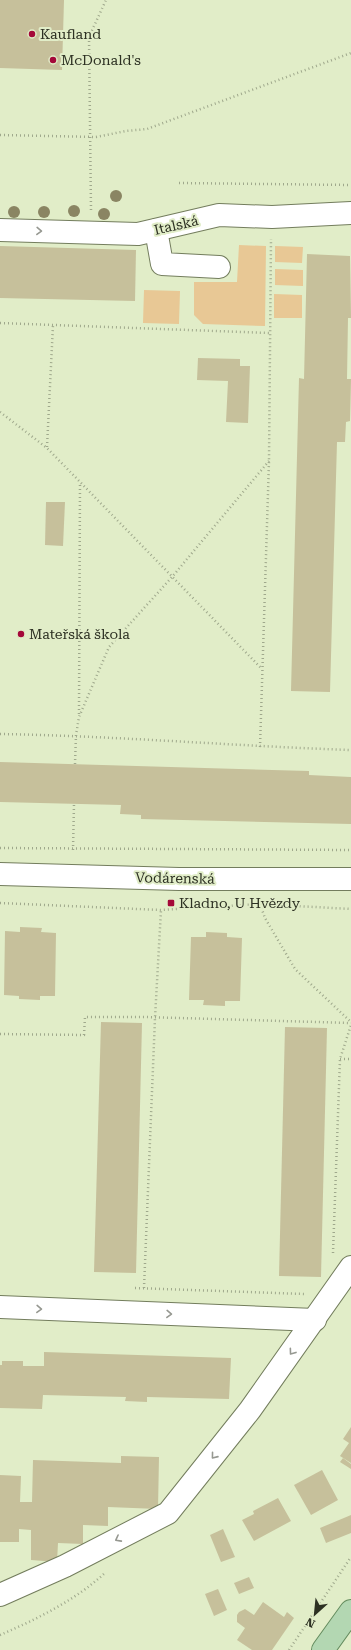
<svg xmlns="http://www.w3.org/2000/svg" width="351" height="1650" font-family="'Roboto Serif',serif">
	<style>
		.green { fill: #e8c895 }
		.building { fill: #c6c09b }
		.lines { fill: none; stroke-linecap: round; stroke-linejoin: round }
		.minor-casing { stroke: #737d5d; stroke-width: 24 }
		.major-casing { stroke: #648c5e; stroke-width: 24 }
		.path { stroke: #9fa88c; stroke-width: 2.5; stroke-dasharray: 1 3; stroke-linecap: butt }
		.minor { stroke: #fff; stroke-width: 22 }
		.major { stroke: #b3d7b2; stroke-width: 22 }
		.tree { fill: #8a8563 }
		.oneway { stroke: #969891 }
		.poi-dot { fill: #a40839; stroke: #e1edc8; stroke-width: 1.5 }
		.labels { text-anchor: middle; stroke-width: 4; stroke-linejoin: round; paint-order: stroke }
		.poi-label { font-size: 14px; fill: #2d3123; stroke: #e1edc8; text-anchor: start }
		.street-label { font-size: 14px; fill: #2d3123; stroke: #e1edc8 }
	</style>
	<rect width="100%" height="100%" fill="#e1edc8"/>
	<g class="green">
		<path d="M239,245l27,1 -1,80 -62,-2 -9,-9v-33h43z"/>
		<path d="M275,246l28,1 -1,16 -27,-1z"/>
		<path d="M275,269l28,1v16l-28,-1z"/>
		<path d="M144,290l36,1 -1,33 -36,-1z"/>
		<path d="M274,294l28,1v23h-28z"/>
	</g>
	<g class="building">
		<path d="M0,0h64l-2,70 -62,-2z"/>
		<path d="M0,246l136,4 -1,51 -135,-3z"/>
		<path d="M307,254l43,2 1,62h-3l-1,61h4l-1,42 -4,1 -1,20h-8l-7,250 -39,-1 8,-313 5,1z"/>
		<path d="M198,358l42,1v7h10l-2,57 -22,-1 2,-41 -31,-1z"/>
		<path d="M46,502h19l-2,44 -18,-1z"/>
		<path d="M0,762l309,9v4l42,2v47l-210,-5v-4l-21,-1 1,-9 -121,-3z"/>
		<path d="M20,927l22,1 -1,4 15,1 -1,63h-15v4l-21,-1v-3l-15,-1 1,-64 15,1z"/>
		<path d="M206,932l21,1v4l15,1 -2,63h-15v5l-22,-1 1,-5h-15l2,-63h15z"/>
		<path d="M101,1022l41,1 -6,250 -42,-1z"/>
		<path d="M285,1027l42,1 -6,249 -42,-1z"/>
		<path d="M44,1352l187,6 -2,41 -82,-2v5l-22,-1 1,-4 -83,-2 -1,14 -42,-1v-43h2v-4h21v5h21z"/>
		<path d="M351,1427v36l-11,-7 9,-13 -6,-4z"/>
		<path d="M121,1456l38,1 -1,52 -50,-2v19l-25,-1v19l-25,-1 -1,19 -26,-2v-30l-12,-1v13h-19v-67l21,1 -1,26h12l1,-42 88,3z"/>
		<path d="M343,1458l8,6v5l-11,-7z"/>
		<path d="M322,1470l16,30 -27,15 -17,-30z"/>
		<path d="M278,1498l13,23 -37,20 -12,-21 12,-6 -1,-3z"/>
		<path d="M351,1515v18l-25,10 -6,-15z"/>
		<path d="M223,1529l12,28 -14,5 -11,-27z"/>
		<path d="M249,1577l5,11 -15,6 -5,-11z"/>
		<path d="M218,1589l9,21 -13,6 -9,-22z"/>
		<path d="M263,1602l21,15 3,-5 7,6 -22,32h-20l-15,-10 8,-12 -8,-6v-7l2,-3 6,-3 9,6z"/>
	</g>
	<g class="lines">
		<defs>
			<g id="minor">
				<path d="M0,230l138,4 81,-19 53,2 79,-4"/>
				<path d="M156,230l6,34 57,3"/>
				<path d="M0,874l179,5h172"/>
				<path d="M0,1307l315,13"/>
				<path d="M0,1595l65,-29 103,-53 82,-103 101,-143"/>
			</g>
			<path id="major" d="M323,1650l28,-39"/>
		</defs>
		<use href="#minor" class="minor-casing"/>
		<use href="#major" class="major-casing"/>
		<g class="path">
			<path d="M0,135l96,2 30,-6 21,-2 204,-76"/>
			<path d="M179,183l172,2"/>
			<path d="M91,210l-2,-173 17,-37"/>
			<path d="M0,323l269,10"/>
			<path d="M0,412l47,36 215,221"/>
			<path d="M47,447l6,-122"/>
			<path d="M79,714l1,-232"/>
			<path d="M0,734c117,2 234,12 351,16"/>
			<path d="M260,747l9,-286 2,-222"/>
			<path d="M75,764l1,-29 3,-18 30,-70 63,-70 97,-116"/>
			<path d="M0,848l351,2"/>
			<path d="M73,850l1,-46"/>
			<path d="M0,903l161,7 99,-6 91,5"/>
			<path d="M260,904l5,14 30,51 56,53"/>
			<path d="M0,1034l84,1 1,-18h60l206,6"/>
			<path d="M340,1059h11"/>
			<path d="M333,1253l7,-194 11,-34"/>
			<path d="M135,1288l169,6"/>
			<path d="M144,1288l11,-270 6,-108"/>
			<path d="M0,1635c37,-16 76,-35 106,-63"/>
			<path d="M289,1650l62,-93"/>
		</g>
		<use href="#minor" class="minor"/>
		<use href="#major" class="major"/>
	</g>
	<g class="tree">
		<circle cx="116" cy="196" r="6"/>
		<circle cx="74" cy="211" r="6"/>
		<circle cx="14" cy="212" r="6"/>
		<circle cx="44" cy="212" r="6"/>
		<circle cx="104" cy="214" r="6"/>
	</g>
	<defs><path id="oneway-chevron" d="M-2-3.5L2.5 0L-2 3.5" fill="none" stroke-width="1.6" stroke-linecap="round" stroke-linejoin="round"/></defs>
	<g class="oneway">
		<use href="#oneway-chevron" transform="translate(39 231) rotate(2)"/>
		<use href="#oneway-chevron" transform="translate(39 1309) rotate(2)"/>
		<use href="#oneway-chevron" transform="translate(169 1314) rotate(2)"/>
		<use href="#oneway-chevron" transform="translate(292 1352) rotate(126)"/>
		<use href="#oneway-chevron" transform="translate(214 1456) rotate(129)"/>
		<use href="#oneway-chevron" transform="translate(118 1539) rotate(152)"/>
	</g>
	<g class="poi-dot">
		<circle cx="32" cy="34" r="4"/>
		<circle cx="53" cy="60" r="4"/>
		<circle cx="21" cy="634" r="4"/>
		<rect x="167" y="899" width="8" height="8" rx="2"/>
	</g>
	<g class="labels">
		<g class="poi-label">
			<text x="40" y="39">Kaufland</text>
			<text x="61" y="65">McDonald's</text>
			<text x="29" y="639">Mateřská škola</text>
			<text x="179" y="908">Kladno, U Hvězdy</text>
		</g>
		<g class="street-label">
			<text transform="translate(176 225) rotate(-13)" y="5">Italská</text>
			<text transform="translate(175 878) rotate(1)" y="5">Vodárenská</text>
		</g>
	</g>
	<g transform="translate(315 1614) rotate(207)" stroke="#e1edc8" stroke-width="3" paint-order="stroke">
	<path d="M0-3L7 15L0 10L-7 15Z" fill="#2d3123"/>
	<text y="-6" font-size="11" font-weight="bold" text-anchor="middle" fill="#2d3123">N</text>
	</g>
</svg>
